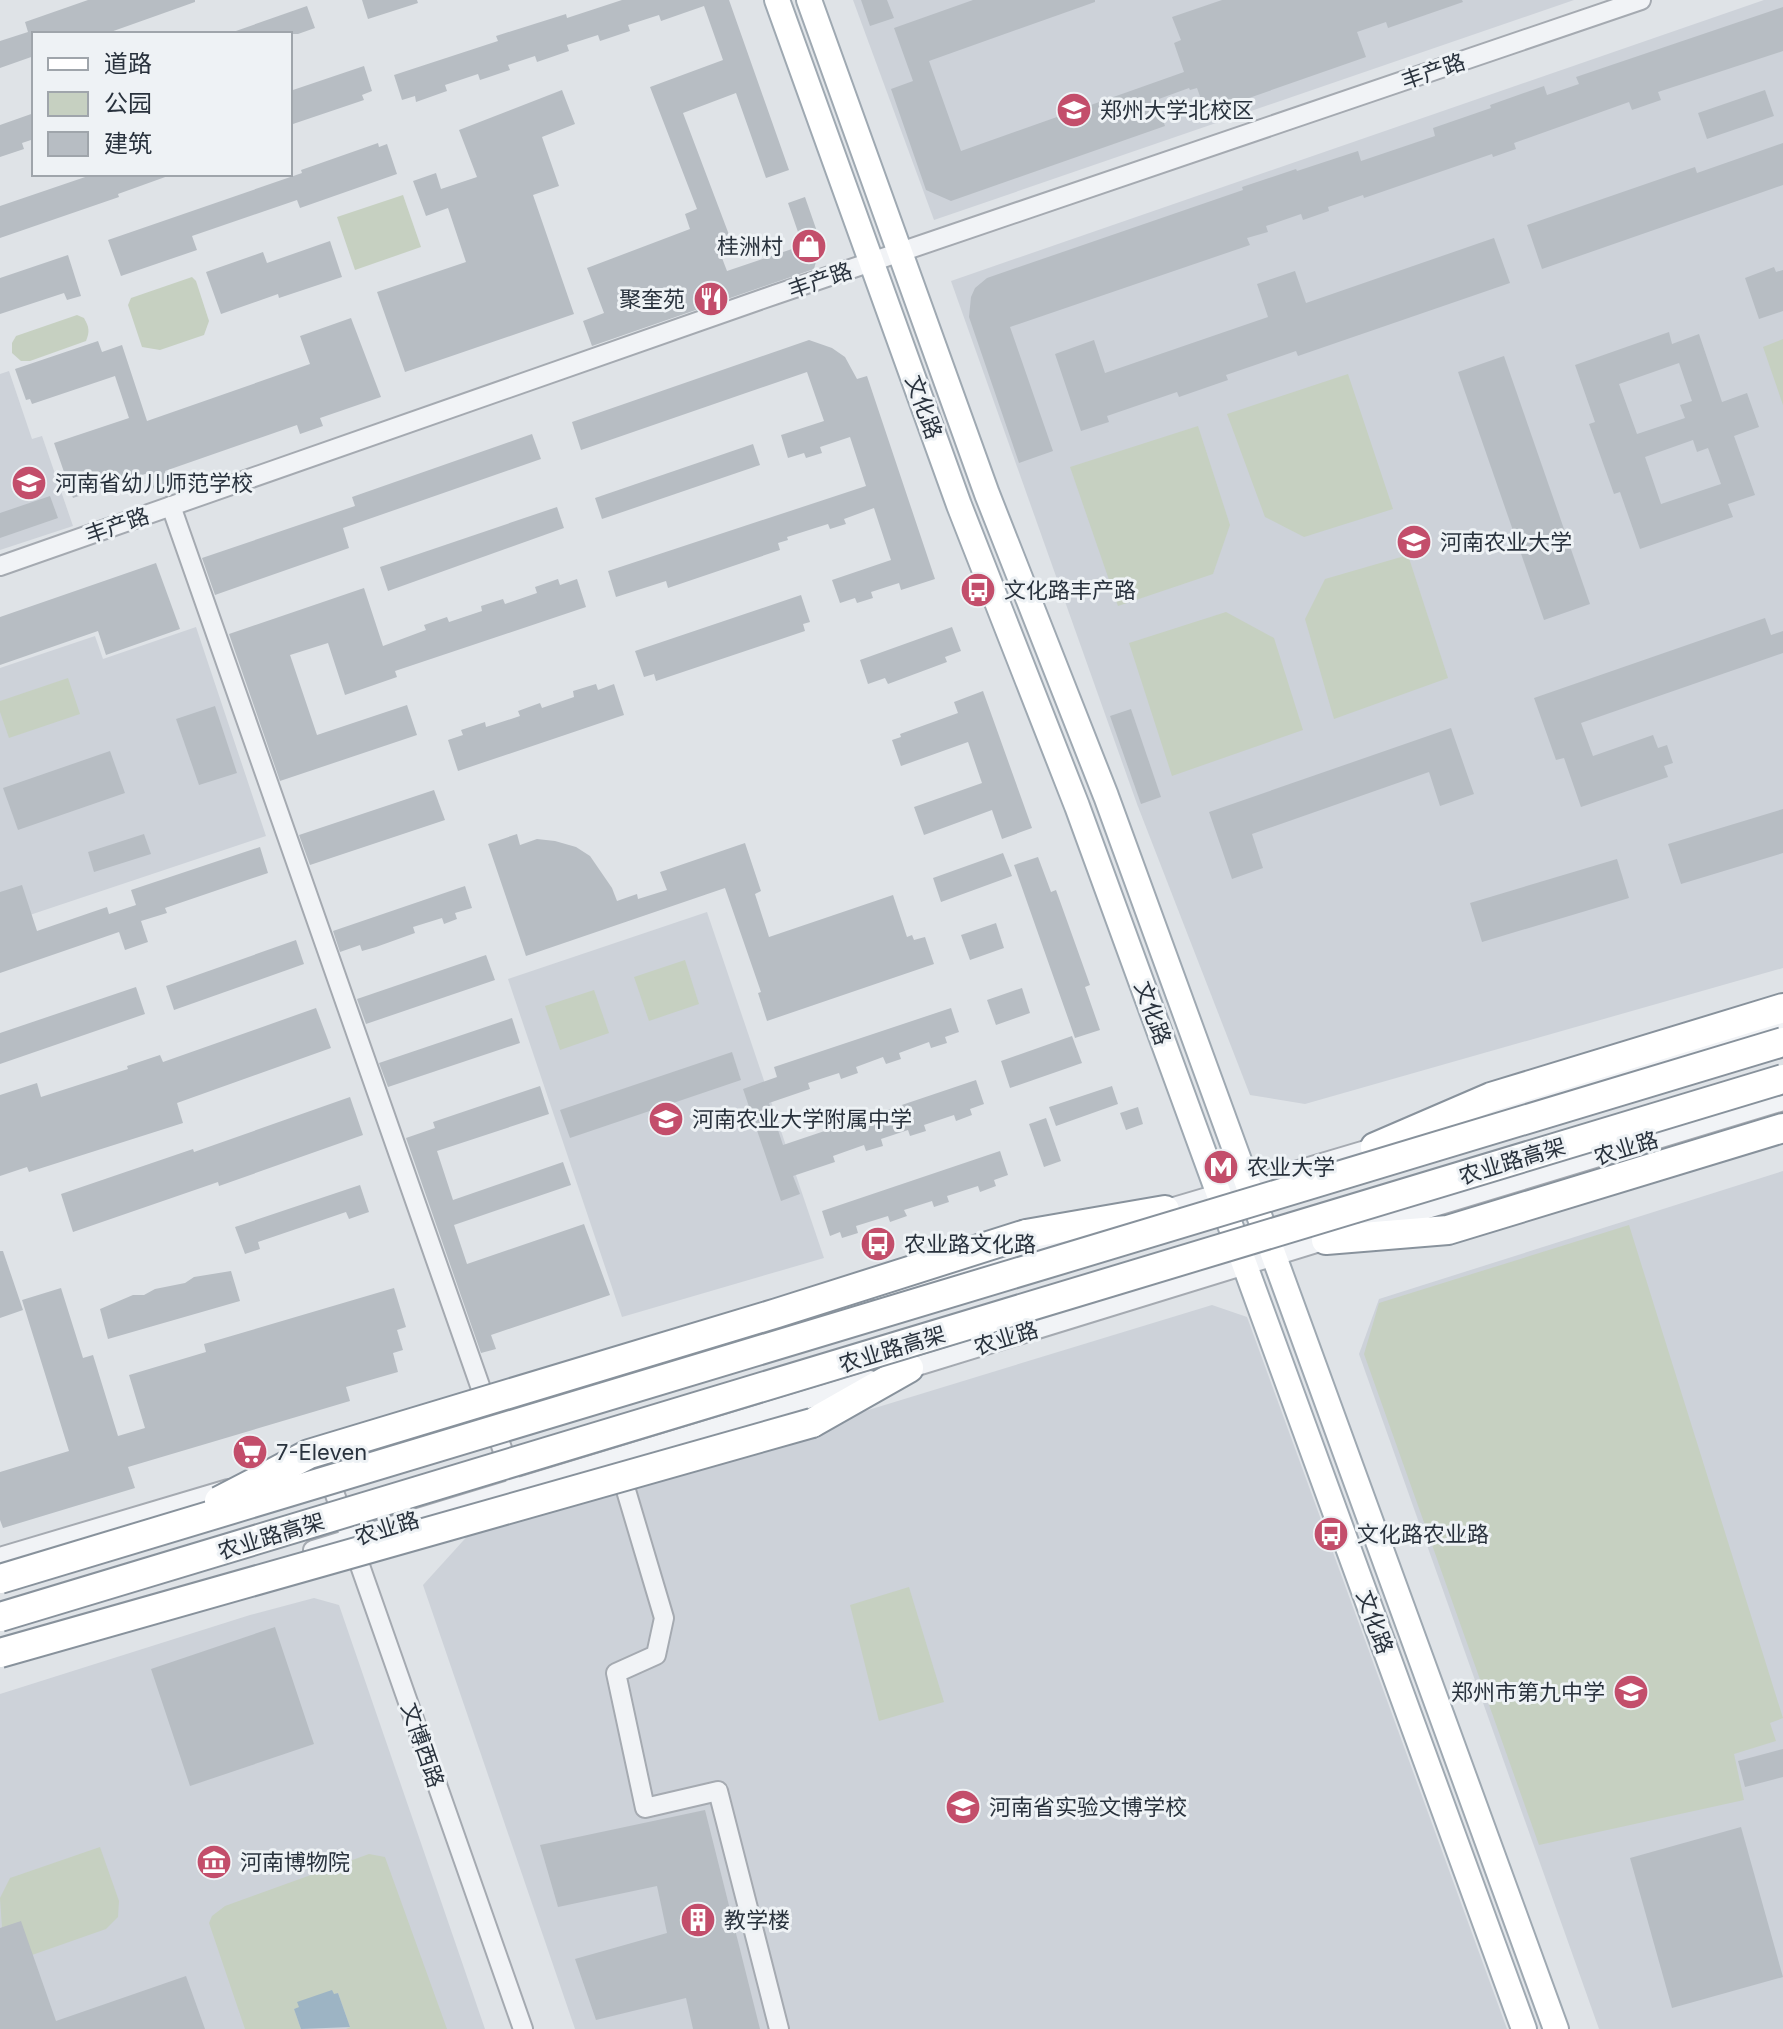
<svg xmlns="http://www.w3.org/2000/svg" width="1783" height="2029" font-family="Inter,'Noto Sans SC',sans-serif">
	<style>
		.built { fill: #cdd2d9 }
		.green { fill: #c6d0c1 }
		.water { fill: #9db4c4 }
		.building { fill: #b7bdc3; fill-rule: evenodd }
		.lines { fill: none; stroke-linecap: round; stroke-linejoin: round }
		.minor-casing { stroke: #a5aab1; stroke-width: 22 }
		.major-casing { stroke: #9fa9b2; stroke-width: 28 }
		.highway-casing { stroke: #88929c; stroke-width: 32 }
		.minor { stroke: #f1f3f6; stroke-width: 18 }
		.major { stroke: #fff; stroke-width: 24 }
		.highway { stroke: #fff; stroke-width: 28 }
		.highway-bridge-casing { stroke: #88929c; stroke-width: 32; stroke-linecap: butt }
		.highway-bridge { stroke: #fff; stroke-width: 28 }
		.labels { text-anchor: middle; stroke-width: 6; stroke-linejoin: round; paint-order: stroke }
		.street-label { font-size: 22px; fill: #29323d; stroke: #eef2f5 }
		.poi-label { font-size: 22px; fill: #29323d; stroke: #eef2f5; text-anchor: start }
	</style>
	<rect width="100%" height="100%" fill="#dfe3e7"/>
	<g class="built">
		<path d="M853,0h721l-640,220z"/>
		<path d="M1764,0h19v968l-478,136 -55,-9 -113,-291 -186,-523z"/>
		<path d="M9,371l23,68 10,-3 31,90 -73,24v-176z"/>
		<path d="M196,627l70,209 -266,89v-257l95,-32 8,23z"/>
		<path d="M707,912l117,346 -202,59 -114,-338z"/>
		<path d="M1783,1171v858h-184l-240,-675 20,-55z"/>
		<path d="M1212,1305l35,12 260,712h-932l-152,-444 49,-54z"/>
		<path d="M314,1598l25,7 146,424h-485v-335l250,-79z"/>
	</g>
	<g class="green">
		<path d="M403,195l18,52 -66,23 -18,-53z"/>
		<path d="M192,277l4,4 13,40 -5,14 -44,15 -18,-3 -14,-42 3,-7z"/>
		<path d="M77,315l7,3c5,9 6,13 2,23l-56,20h-9l-9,-8v-10l4,-7z"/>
		<path d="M1783,339v66l-20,-58z"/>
		<path d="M1348,374l45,135 -89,28 -39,-20 -38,-103z"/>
		<path d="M1198,426l32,99 -17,49 -95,32 -48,-139z"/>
		<path d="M1408,555l40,123 -114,41 -29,-100 20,-40z"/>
		<path d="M1226,612l48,26 29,92 -131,46 -43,-133z"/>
		<path d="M68,678l12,36 -71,24 -9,-26v-11z"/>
		<path d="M685,960l14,44 -50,17 -15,-44z"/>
		<path d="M594,990l15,43 -49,17 -15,-44z"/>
		<path d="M1629,1225l154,493 -13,5 6,18 -42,13 10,46 -205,45 -175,-491 15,-51z"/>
		<path d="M909,1587l35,115 -65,19 -29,-116z"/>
		<path d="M100,1847l19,54 -1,16 -12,12 -74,26 -30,-27 -2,-30 10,-20z"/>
		<path d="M369,1854l16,3 62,172h-101l4,-2 -12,-34 -44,16 7,20h-56l-36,-106 3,-7 13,-10z"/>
	</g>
	<path class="water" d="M332,1990l2,4 4,-1 12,34 -49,2 -7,-20 5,-2 -2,-5z"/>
	<g class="building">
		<path d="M88,0h107v2l-90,32h-71v22l-34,12v-27l28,-9 -3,-10z"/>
		<path d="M362,0h55l1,3 -50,16z"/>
		<path d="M622,0h107l60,170 -23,8 -30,-85 -53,20 48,127 -14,5 10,26 65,-22 6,-17 -10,-29 17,-6 16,46 -7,26 -222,77 -9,-25 21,-8 -17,-45 103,-39 -5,-15 12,-5 -47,-122 73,-27 -19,-54 -43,15 -2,-6 -31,10 2,6 -30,10 -2,-6 -31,10 2,6 -32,11 -2,-6 -27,9 2,5 -30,10 -2,-6 -33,11 2,6 -31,11 -1,-6 -13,4 -8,-25 104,-34 -2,-5 70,-22 1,4z"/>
		<path d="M861,0h26l7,18 -24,8z"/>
		<path d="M973,0h122v2l-166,59 32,90 223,-79 -10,-29 7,-3 -9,-23 50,-17h240l1,2 -75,26 -2,-6 -29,10 9,25 -160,56 -9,-25 -7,2 -1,-2 -33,12 9,26 -214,75 -25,-11 -35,-101 22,-8 -19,-53z"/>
		<path d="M307,6l8,22 -17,6h-64l-1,-2z"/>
		<path d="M1783,7v44l-125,41 3,8 -29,10 -3,-8 -115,41 2,6 -23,8 -1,-3 -128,44 -1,-3 -35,12 1,4 -26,9 -2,-6 -35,12 2,6 -21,6 3,7 -240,82 43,124 -34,12 -50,-146 2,-20 4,-9 12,-10 256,-88 -1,-3 54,-18 1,2 61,-20 3,10 74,-25 -2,-8 58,-20 -1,-3 54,-19 3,9 32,-11 -3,-7z"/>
		<path d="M364,66l8,25 -10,4 2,5 -74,25v-34z"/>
		<path d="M562,90l13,34 -33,13 17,49 -26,9 41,119 -169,58 -28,-80 89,-30 -18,-54 -22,8 -13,-35 23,-8 5,16 36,-12 -18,-47z"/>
		<path d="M1765,90l9,26 -67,23 -9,-26z"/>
		<path d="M34,113v26l-12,4 2,6 -24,8v-32z"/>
		<path d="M378,143l1,4 8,-3 10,30 -97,34 -3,-8 -105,36 5,14 -76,26 -13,-36 194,-67 -1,-3z"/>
		<path d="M1783,143v42l-241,84 -15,-44 168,-58 2,6z"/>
		<path d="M94,174h74v2l-50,18 1,3 -119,41v-32z"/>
		<path d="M1494,238l16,45 -212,73 -2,-5 -70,24 2,5 -49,17 -2,-5 -70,24 2,6 -28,9 -26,-77 39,-14 11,33 163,-56 -11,-33 38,-13 11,32z"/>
		<path d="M330,241l12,36 -63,21 -1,-4 -57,20 -15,-42 57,-20 4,11z"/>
		<path d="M68,255l13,41 -14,4 -3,-7 -64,21v-36z"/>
		<path d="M1774,267l2,5 7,-2v41l-24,8 -14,-41z"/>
		<path d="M351,318l30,79 -61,21 3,8 -23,8 -3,-9 -132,46 6,19 -15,5 -8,-22 -75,25 -19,-55 75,-25 -14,-42 -83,28 -2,-5 -4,1 -11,-31 83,-28 4,11 20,-7 25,76 163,-57 -10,-28z"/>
		<path d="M1669,332l3,12 27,-10 23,68 25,-9 12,34 -25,9 21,59 -27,9 5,13 -93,32 -20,-57 -6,2 -25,-70 6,-2 -20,-57zM1679,363l13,38 -12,4 5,13 -48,16 -18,-50zM1693,440l4,12 11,-4 13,36 -60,20 -16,-47z"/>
		<path d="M809,340l23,8 13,9 12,22 10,-3 68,203 -34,11 -2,-7 -28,9 2,6 -16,5 -2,-5 -15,5 -8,-23 59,-20 -17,-52 -30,11 2,5 -16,5 -2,-5 -41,13 1,3 -10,3 2,7 -112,38 -2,-7 -50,16 -8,-26 258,-85 -16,-49 -30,10 2,6 -16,5 -2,-5 -16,5 -7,-23 43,-14 -17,-49 -226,78 -9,-28z"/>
		<path d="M1504,356l86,248 -46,16 -86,-248z"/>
		<path d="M532,434l9,25 -198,69 6,20 -134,47 -13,-37 153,-52 -3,-9z"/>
		<path d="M753,444l7,21 -158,54 -7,-21z"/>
		<path d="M50,496l8,22 -58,20v-25z"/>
		<path d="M557,507l7,21 -176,63 -8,-24z"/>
		<path d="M156,563l24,66 -74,26 -8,-24 -98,34v-48z"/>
		<path d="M558,579l2,6 17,-6 9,28 -191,64 2,6 -52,18 -17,-52 -38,12 27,80 90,-30 10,30 -137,46 -51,-147 135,-46 19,58 43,-16 -2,-5 23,-8 2,5 33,-11 -1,-5 22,-7 2,5 32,-11 -2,-6z"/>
		<path d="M801,595l9,27 -7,2 2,7 -149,50 -2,-7 -10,3 -9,-26z"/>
		<path d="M1765,618l6,17 12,-4v22l-202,70 12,33 60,-21 5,13 9,-3 6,18 -9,3 4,11 -87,30 -17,-49 -8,2 -22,-62z"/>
		<path d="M952,627l9,24 -16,6 2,5 -59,22 -3,-6 -17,6 -8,-24z"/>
		<path d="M596,684l2,6 16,-6 10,31 -166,56 -10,-31 15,-5 -2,-5 24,-8 1,5 34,-11 -2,-5 22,-8 2,5 32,-11 -1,-6z"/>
		<path d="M983,691l49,137 -30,11 -10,-29 -68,25 -10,-28 68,-24 -14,-41 -67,24 -9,-26 9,-3 -1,-3 58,-21 -4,-11z"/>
		<path d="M215,706l22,67 -38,12 -23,-66z"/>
		<path d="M1131,709l30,88 -20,7 -31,-88z"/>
		<path d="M1451,728l23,66 -34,12 -11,-34 -177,62 11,34 -31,11 -23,-67z"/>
		<path d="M110,751l15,42 -107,37 -15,-42z"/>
		<path d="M434,790l11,30 -135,45 -11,-30z"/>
		<path d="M1783,809v44l-102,31 -13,-40z"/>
		<path d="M144,834l7,20 -57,18 -6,-20z"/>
		<path d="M517,834l3,11 17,-6 18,2 21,6 14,9 22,32 5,13 20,-7 1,5 29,-9 -7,-18 85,-29 16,48 -6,3 14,43 124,-42 14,42 5,-2 2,5 11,-3 9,27 -167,57 -9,-28 3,-1 -36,-104 -199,68 -38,-112z"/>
		<path d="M260,847l8,26 -103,35 2,5 -26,8 7,21 -23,8 -6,-18 -119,41v-81l22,-7 15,46 70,-24 2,7 27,-9 -5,-15z"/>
		<path d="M1003,853l9,23 -71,26 -8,-24z"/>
		<path d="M1038,857l13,35 5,-2 34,95 -5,2 15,43 -25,8 -61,-173z"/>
		<path d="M1617,859l12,39 -147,44 -12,-39z"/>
		<path d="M465,886l7,22 -17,5 2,6 -13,5 -2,-6 -29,9 2,6 -39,14 -14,4 -2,-6 -20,7 -7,-21z"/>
		<path d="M996,923l8,25 -34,12 -9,-25z"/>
		<path d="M296,940l8,24 -130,46 -8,-24z"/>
		<path d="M486,955l9,25 -129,44 -9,-25z"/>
		<path d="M136,987l9,27 -145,50v-31z"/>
		<path d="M1022,988l8,25 -34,12 -9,-25z"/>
		<path d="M316,1008l15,40 -154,55 6,20 -154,49 -2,-5 -27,9v-81l37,-12 4,14 87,-28 -1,-3 33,-11 3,7z"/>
		<path d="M951,1008l8,24 -14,5 2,6 -16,5 -2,-6 -30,11 2,6 -15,5 -3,-7 -27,10 2,6 -17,6 -2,-6 -31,10 2,6 -41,14 14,42 193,-65 8,24 -14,5 2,6 -16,6 -2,-6 -30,10 2,6 -16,5 -2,-6 -27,9 2,7 -17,5 -2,-6 -31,11 2,6 -42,14 7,18 -19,7 -38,-112 34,-12 -3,-10z"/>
		<path d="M512,1018l8,25 -132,44 -9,-24z"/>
		<path d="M1072,1036l10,27 -72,25 -9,-27z"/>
		<path d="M732,1052l9,28 -171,58 -10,-28z"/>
		<path d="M540,1086l9,28 -112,37 16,49 110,-38 8,23 -117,40 13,39 117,-40 26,71 -119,40 5,14 -15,4 -75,-215 29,-10 -2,-6z"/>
		<path d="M1112,1086l6,18 -62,22 -7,-19z"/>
		<path d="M350,1097l13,38 -144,51 -1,-4 -145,50 -12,-38 132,-45 1,3z"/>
		<path d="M1138,1107l5,17 -17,6 -6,-17z"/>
		<path d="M1046,1118l15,43 -17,6 -15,-43z"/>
		<path d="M1000,1151l8,24 -14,5 2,6 -16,6 -2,-6 -31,10 2,6 -15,5 -2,-6 -28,9 3,6 -17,6 -2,-6 -32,10 2,7 -16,5 -2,-6 -10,4 -8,-25z"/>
		<path d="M360,1185l9,27 -20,7 -3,-7 -88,30 2,7 -15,5 -10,-27z"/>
		<path d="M0,1251h3l20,59 -23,8z"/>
		<path d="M231,1271l9,30 -132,38 -8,-30 33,-14h11l11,-6 30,-6 9,-6z"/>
		<path d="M61,1288l22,70 10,-3 25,81 27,-8 -16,-53 77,-23 -2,-8 190,-56 12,39 -9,3 6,20 -10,3 5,19 -52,15 4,14 -222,66 7,21 -132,40 -3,-8v-48l69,-21 -47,-151z"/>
		<path d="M275,1627l39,117 -124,42 -39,-117z"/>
		<path d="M1783,1749v28l-38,10 -7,-26z"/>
		<path d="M705,1810l55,219h-67l-7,-31 -90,22 -21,-61 92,-26 -10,-47 -99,21 -18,-62z"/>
		<path d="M1741,1827l42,150 -111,31 -42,-150z"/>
		<path d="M21,1921l35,100 130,-45 19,53h-205v-101z"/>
	</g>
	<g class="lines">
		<defs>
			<g id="minor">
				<path d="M171,506l340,968"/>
				<path d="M0,566l774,-271 867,-295"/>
				<path d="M1471,1118l312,-93"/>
				<path d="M1157,1212l229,-68"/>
				<path d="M1368,1227l415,-126"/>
				<path d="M881,1294l190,-57"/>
				<path d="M898,1372l438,-135"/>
				<path d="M326,1469l197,560"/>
				<path d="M622,1477l42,141 -8,37 -40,18 29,135 73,-17 61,238"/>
				<path d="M313,1550l557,-170"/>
				<path d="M0,1557l228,-68"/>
			</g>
			<g id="major">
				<path d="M777,0l182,505 118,301 447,1223"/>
				<path d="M809,0l178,494 119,302 450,1233"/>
			</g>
			<g id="highway">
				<path d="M1375,1147l116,-50 292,-89"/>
				<path d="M1026,1234l139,-24"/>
				<path d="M1326,1240l122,-10 335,-102"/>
				<path d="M812,1423l97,-55"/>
			</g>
		</defs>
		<use href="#minor" class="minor-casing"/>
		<use href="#major" class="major-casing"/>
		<use href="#highway" class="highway-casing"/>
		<use href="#minor" class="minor"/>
		<use href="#major" class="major"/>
		<use href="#highway" class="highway"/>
		<defs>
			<g id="highway-bridge">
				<path d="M219,1501l90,-47 468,-141 249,-79"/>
				<path d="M0,1579l1783,-537"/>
				<path d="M0,1617l1783,-538"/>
				<path d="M0,1653l812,-230"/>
			</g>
		</defs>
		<use href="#highway-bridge" class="highway-bridge-casing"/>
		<use href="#highway-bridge" class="highway-bridge"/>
	</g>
	<defs>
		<symbol id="university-disc" viewBox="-11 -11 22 22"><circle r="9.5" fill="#c34e6b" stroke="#eef2f5"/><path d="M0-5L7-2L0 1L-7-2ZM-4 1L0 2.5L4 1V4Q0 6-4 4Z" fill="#fff"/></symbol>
		<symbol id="shop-disc" viewBox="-11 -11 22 22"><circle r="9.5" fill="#c34e6b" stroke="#eef2f5"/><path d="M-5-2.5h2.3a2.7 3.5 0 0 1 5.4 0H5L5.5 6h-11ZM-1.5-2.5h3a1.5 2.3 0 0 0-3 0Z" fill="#fff"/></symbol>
		<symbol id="restaurant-disc" viewBox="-11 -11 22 22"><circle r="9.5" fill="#c34e6b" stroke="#eef2f5"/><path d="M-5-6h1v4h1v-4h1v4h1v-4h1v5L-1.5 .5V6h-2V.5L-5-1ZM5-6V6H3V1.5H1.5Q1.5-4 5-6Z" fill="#fff"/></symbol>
		<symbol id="school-disc" viewBox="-11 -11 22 22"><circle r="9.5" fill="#c34e6b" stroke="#eef2f5"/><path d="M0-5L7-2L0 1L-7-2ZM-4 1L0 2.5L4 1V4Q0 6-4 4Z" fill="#fff"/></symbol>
		<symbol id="bus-disc" viewBox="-11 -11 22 22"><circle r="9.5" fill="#c34e6b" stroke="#eef2f5"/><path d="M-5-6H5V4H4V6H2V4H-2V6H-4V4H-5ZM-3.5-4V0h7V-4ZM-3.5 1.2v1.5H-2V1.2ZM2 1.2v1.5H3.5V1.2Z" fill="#fff"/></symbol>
		<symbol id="metro-disc" viewBox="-11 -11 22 22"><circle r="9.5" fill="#c34e6b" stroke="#eef2f5"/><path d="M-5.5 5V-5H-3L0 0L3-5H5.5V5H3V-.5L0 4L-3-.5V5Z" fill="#fff"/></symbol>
		<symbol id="supermarket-disc" viewBox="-11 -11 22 22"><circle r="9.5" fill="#c34e6b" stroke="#eef2f5"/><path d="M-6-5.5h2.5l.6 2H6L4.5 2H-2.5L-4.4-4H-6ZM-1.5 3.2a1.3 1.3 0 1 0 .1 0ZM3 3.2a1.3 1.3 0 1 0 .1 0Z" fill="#fff"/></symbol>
		<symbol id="museum-disc" viewBox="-11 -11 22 22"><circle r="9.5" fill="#c34e6b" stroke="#eef2f5"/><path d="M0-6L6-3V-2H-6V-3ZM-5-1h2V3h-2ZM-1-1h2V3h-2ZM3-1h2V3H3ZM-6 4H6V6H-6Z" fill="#fff"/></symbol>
		<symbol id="building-disc" viewBox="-11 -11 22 22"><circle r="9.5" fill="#c34e6b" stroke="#eef2f5"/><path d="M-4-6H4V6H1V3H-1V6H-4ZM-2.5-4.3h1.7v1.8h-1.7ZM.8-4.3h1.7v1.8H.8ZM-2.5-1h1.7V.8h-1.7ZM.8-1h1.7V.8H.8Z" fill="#fff"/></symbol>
	</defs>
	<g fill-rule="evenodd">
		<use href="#university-disc" x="1054" y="90" width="40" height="40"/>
		<use href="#shop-disc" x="789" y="226" width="40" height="40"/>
		<use href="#restaurant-disc" x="691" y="279" width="40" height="40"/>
		<use href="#school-disc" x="9" y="463" width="40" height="40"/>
		<use href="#university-disc" x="1394" y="522" width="40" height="40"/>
		<use href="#bus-disc" x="958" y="570" width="40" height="40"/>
		<use href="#school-disc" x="646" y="1099" width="40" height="40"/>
		<use href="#metro-disc" x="1201" y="1147" width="40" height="40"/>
		<use href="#bus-disc" x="858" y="1224" width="40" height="40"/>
		<use href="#supermarket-disc" x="230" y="1432" width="40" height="40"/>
		<use href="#bus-disc" x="1311" y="1514" width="40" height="40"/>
		<use href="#school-disc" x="1611" y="1672" width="40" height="40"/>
		<use href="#school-disc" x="943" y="1787" width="40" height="40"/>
		<use href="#museum-disc" x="194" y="1842" width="40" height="40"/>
		<use href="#building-disc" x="678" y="1900" width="40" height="40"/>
	</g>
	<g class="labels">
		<g class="street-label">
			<text transform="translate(1433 71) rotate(-19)" y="8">丰产路</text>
			<text transform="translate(820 280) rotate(-19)" y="8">丰产路</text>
			<text transform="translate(924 407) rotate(70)" y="8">文化路</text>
			<text transform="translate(117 525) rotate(-19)" y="8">丰产路</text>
			<text transform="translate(1153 1013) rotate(70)" y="8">文化路</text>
			<text transform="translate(1626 1148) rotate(-17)" y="8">农业路</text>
			<text transform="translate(1512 1161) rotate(-17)" y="8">农业路高架</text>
			<text transform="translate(1006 1338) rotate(-17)" y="8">农业路</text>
			<text transform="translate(892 1349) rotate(-17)" y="8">农业路高架</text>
			<text transform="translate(387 1528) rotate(-17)" y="8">农业路</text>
			<text transform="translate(271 1536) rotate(-17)" y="8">农业路高架</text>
			<text transform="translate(1375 1622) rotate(70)" y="8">文化路</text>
			<text transform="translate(423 1745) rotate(71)" y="8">文博西路</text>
		</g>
		<g class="poi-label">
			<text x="1100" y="118">郑州大学北校区</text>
			<text x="783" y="254" text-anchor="end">桂洲村</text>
			<text x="685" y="307" text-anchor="end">聚奎苑</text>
			<text x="55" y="491">河南省幼儿师范学校</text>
			<text x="1440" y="550">河南农业大学</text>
			<text x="1004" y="598">文化路丰产路</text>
			<text x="692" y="1127">河南农业大学附属中学</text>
			<text x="1247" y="1175">农业大学</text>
			<text x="904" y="1252">农业路文化路</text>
			<text x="276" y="1460">7-Eleven</text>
			<text x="1357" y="1542">文化路农业路</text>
			<text x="1605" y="1700" text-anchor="end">郑州市第九中学</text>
			<text x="989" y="1815">河南省实验文博学校</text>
			<text x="240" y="1870">河南博物院</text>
			<text x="724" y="1928">教学楼</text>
		</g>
	</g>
	<rect x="32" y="32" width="260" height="144" fill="#eef2f5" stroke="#9fa5ab" stroke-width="2"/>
	<rect x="48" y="58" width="40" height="12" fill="#ffffff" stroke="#9fa5ab" stroke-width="2"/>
	<text x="104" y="72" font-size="24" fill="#29323d">道路</text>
	<rect x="48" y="92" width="40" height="24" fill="#c6d0c1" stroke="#9fa5ab" stroke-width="2"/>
	<text x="104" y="112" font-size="24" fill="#29323d">公园</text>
	<rect x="48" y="132" width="40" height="24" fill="#b7bdc3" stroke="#9fa5ab" stroke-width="2"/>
	<text x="104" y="152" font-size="24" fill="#29323d">建筑</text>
</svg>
